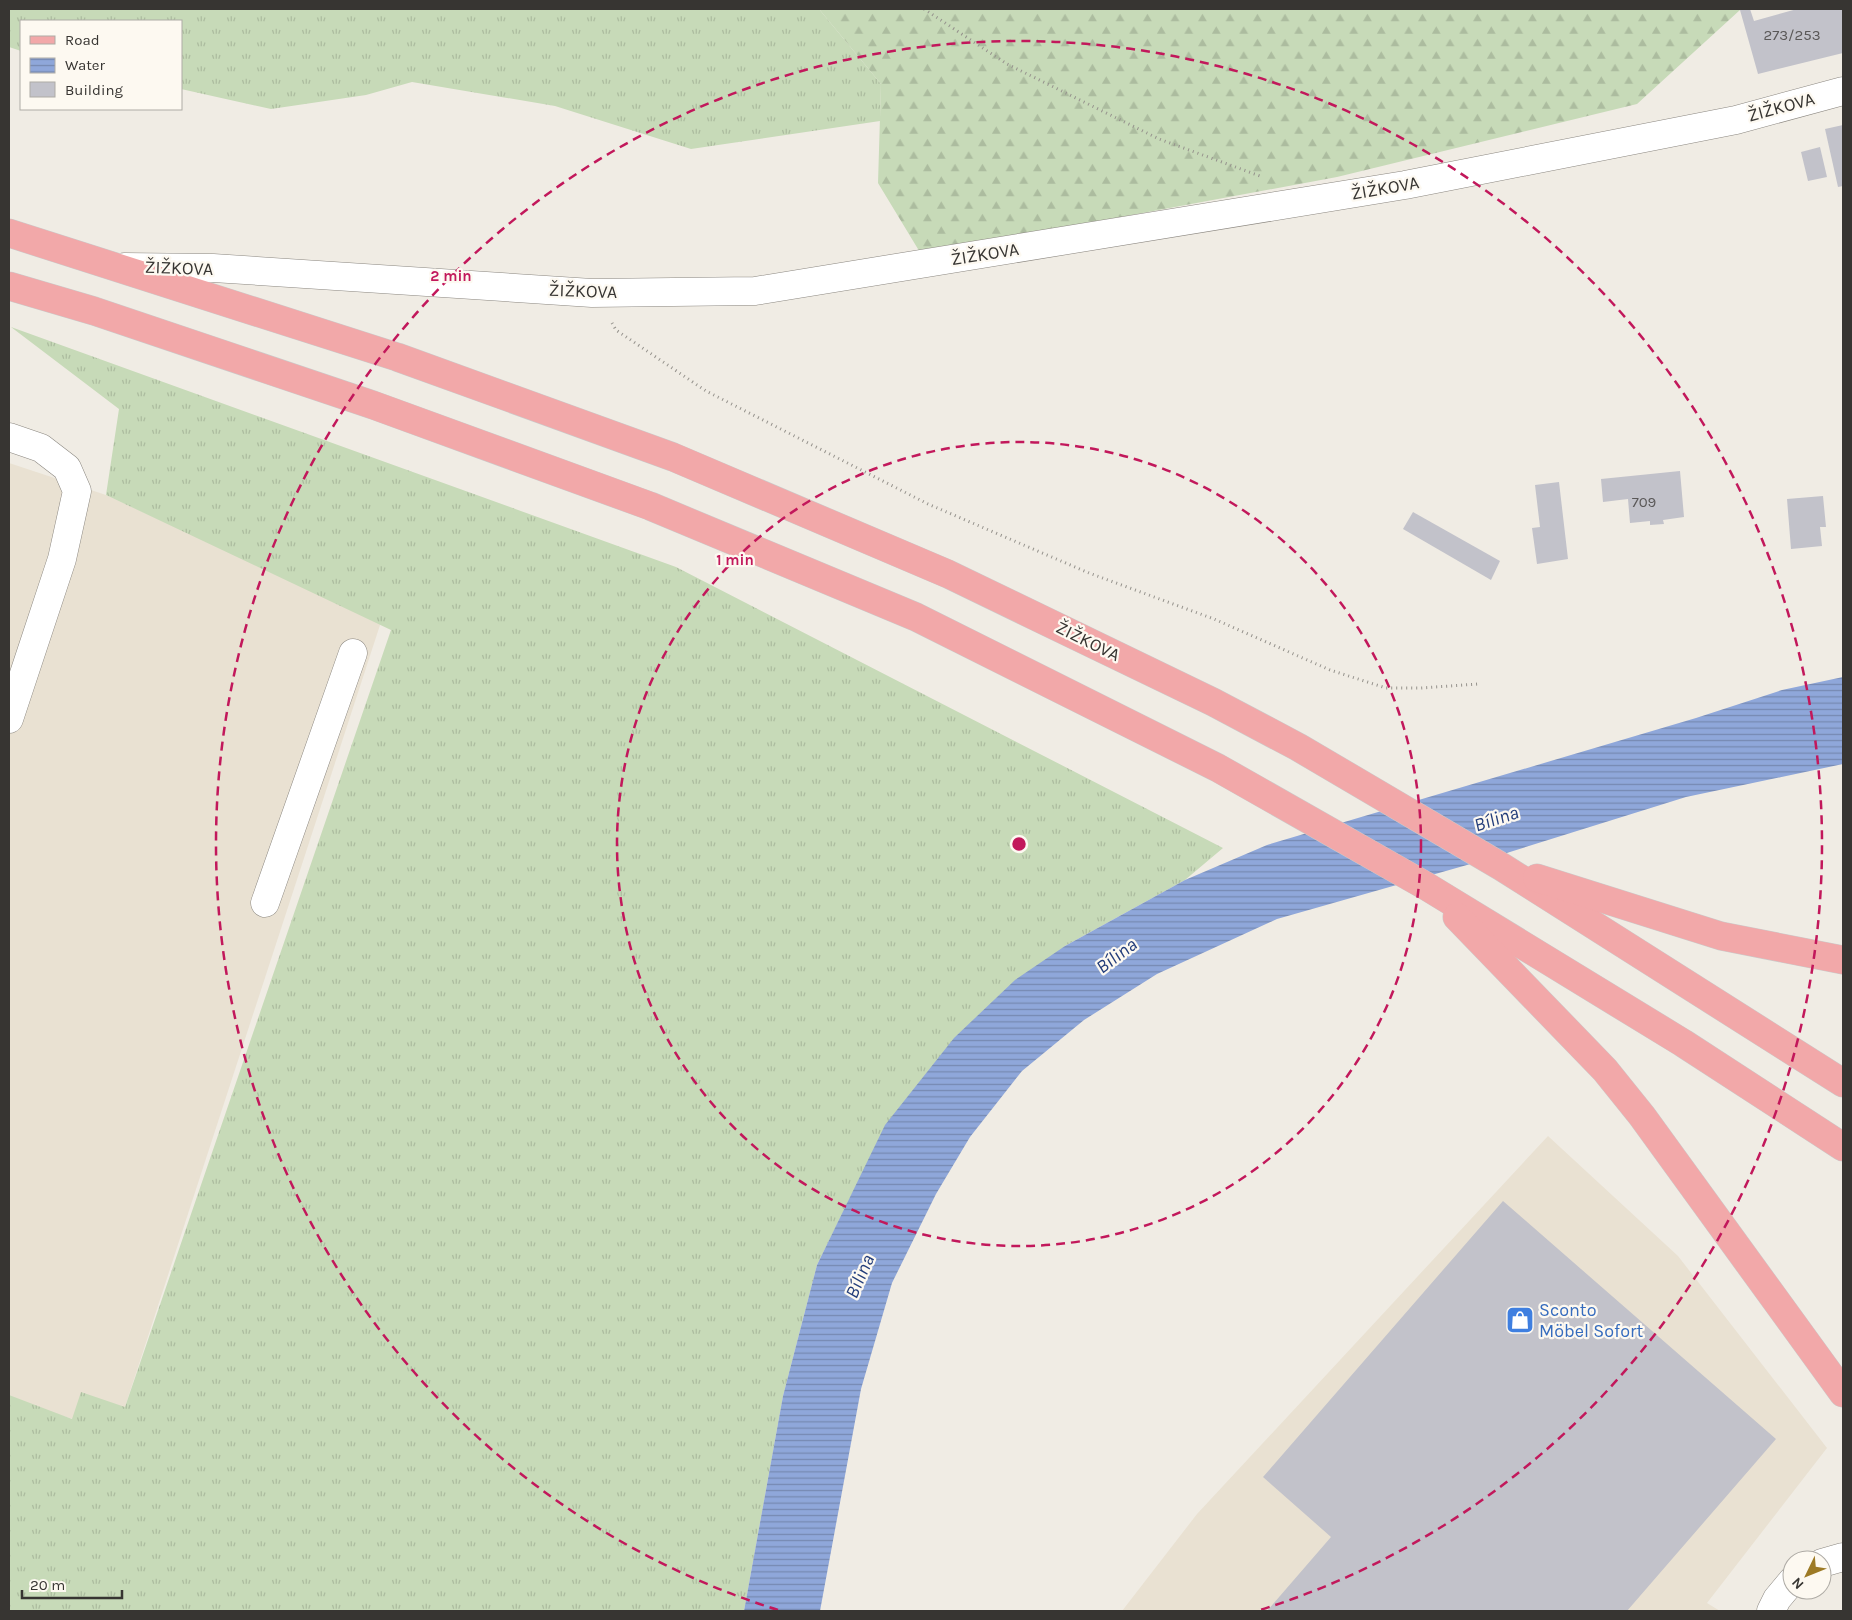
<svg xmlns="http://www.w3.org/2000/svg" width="1852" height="1620" font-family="Karla,sans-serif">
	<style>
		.built { fill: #e9e1d2 }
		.grass { fill: url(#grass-tufts) }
		.forest { fill: url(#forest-firs) }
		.water { fill: url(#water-rules) }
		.building { fill: #c2c2ca }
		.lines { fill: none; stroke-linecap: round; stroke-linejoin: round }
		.minor-casing { stroke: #8b8780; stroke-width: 29 }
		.major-casing { stroke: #cbcaca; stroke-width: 29 }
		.path { stroke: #95928c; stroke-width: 3; stroke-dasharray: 1 4; stroke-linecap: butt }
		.minor { stroke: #fff; stroke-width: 28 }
		.major { stroke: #f2a8a9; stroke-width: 28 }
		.ring { fill: none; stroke: #c2185b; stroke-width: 2.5; stroke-dasharray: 9 6 }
		.labels { text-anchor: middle; stroke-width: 4.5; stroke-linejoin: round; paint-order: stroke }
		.number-label { font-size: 15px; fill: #5a5858 }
		.street-label { font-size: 18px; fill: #373532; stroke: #fdf9f1 }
		.shop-label { font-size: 18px; fill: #366cbe; stroke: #fdf9f1; text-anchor: start }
		.water-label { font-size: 19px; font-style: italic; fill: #233d7a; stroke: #fdf9f1 }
		.centre { fill: #c2185b; stroke: #fdf9f1; stroke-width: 2.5 }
		.ring-label { font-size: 15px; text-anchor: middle; font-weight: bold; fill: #c2185b; stroke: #fdf9f1; stroke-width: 4.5; stroke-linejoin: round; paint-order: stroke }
	</style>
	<defs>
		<pattern id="grass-tufts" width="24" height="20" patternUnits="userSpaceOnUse" patternTransform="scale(1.25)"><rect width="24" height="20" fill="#c7dab8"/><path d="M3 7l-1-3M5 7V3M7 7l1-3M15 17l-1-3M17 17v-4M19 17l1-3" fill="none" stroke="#acbc9f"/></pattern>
		<pattern id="forest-firs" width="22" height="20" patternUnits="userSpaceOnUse" patternTransform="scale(1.25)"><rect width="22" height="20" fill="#c7dab8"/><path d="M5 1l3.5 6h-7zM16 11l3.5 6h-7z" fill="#acbc9f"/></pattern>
		<pattern id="water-rules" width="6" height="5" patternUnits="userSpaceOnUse" patternTransform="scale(1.25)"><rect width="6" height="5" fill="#8fa7da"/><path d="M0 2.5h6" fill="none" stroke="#7689b1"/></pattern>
	</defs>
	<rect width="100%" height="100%" fill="#f0ece4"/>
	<g class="built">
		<path d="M9,463l97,32 275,127 -256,785 -52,12 -64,-19z"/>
		<path d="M1548,1136l130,120 149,192 -120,155 13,8h-598l75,-97z"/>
	</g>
	<g class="grass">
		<path d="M9,9h810l62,75 -1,37 -189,28 -136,-43 -143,-24 -46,13 -95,14 -90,-20v-68h-160v30l-12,-4z"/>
		<path d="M11,327l665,240 547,281 -38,32 -120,66 -179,179 -69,140 -34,131 -39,215h-735v-216l63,24 9,-27 44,15 266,-777 -285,-135 13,-86z"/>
	</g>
	<path class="forest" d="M819,9h921v1l-103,94 -300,73 -416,77 -43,-71 3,-99z"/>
	<path class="water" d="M1843,677v87l-157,33 -205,64 -204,58 -120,55 -73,46 -62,51 -52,66 -34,57 -44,89 -31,106 -41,222h-76l39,-215 34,-131 68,-140 69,-87 61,-58 50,-34 120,-66 82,-35 429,-127 86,-28z"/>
	<g class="building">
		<path d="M1745,9h5l4,12 43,-12h46v44l-85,21 -18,-64z"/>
		<path d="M1843,125v61l-5,1 -13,-58z"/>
		<path d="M1820,147l7,30 -19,4 -7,-29z"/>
		<path d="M1680,471l4,46 -21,3 1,4 -14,1v-4l-20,2 -2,-24 -25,3 -2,-23z"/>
		<path d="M1559,482l9,77 -31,5 -5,-36 8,-1 -5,-42z"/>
		<path d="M1823,496l3,31h-6l2,19 -31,3 -4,-50z"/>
		<path d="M1413,512l87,49 -9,19 -88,-51z"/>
		<path d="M1503,1201l273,238 -149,172h-360l64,-74 -68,-60z"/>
	</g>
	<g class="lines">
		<defs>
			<g id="minor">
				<path d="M124,267l89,1 379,25 163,-2 650,-106 331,-65 107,-29"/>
				<path d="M9,437l32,11 26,20 10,23 -15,68 -53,160"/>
				<path d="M265,903l88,-250"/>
				<path d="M1822,1563l21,-6"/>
				<path d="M1771,1611l6,-12 15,-18"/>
			</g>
			<g id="major">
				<path d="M9,233l388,124 276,100 275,117 265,128 85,45 204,120 341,216"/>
				<path d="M9,286l85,25 279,94 277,101 266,111 302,151 208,118 257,157 160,104"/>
				<path d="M1537,878l184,58 122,24"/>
				<path d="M1457,917l148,153 37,46 201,277"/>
			</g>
		</defs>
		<use href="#minor" class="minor-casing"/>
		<use href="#major" class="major-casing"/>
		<g class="path">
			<path d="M924,9l83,55 152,75 101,37"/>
			<path d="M612,323l4,7 90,61 222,113 161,69 125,46 116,51 56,18h35l57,-4"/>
		</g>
		<use href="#minor" class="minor"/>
		<use href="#major" class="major"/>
	</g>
	<g class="ring">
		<circle cx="1019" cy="844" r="402"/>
		<path d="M778 1610A803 803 0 1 1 1260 1610"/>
	</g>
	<defs>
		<symbol id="shop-square" viewBox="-11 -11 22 22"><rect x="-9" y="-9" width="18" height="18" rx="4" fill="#3f7fe0" stroke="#fdf9f1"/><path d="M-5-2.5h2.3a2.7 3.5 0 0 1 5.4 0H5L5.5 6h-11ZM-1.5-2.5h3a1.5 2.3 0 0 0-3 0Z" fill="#fff"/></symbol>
	</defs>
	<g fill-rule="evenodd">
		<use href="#shop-square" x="1504" y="1304" width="32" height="32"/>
	</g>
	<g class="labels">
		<g class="number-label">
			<text x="1792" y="40">273/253</text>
			<text x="1644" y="507">709</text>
		</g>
		<g class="street-label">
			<text transform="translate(1781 107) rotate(-15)" y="6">ŽIŽKOVA</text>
			<text transform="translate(1385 188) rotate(-10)" y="6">ŽIŽKOVA</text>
			<text transform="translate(985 254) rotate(-9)" y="6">ŽIŽKOVA</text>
			<text transform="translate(179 268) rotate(2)" y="6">ŽIŽKOVA</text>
			<text transform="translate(583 291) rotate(2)" y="6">ŽIŽKOVA</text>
			<text transform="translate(1088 641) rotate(26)" y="6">ŽIŽKOVA</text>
		</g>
		<g class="shop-label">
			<text x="1539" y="1316">Sconto<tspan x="1539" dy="21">Möbel Sofort</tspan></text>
		</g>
		<g class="water-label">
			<text transform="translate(1496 818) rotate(-18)" y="7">Bílina</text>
			<text transform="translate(1116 955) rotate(-37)" y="7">Bílina</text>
			<text transform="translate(859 1276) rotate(-66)" y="7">Bílina</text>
		</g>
	</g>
	<circle cx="1019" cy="844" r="8" class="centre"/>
	<g class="ring-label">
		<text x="451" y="281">2 min</text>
		<text x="735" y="565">1 min</text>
	</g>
	<rect width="1852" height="1620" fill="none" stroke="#373532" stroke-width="20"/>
	<rect x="20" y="20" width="162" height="90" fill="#fdf9f1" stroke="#aeaba5"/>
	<rect x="30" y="36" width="25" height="8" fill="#f2a8a9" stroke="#aeaba5"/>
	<text x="65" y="45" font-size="15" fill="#373532">Road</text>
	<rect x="30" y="58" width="25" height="15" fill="url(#water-rules)" stroke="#aeaba5"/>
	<text x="65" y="70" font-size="15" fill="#373532">Water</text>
	<rect x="30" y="82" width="25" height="15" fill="#c2c2ca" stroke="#aeaba5"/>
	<text x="65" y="95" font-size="15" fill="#373532">Building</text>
	<g transform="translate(1807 1575) rotate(227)"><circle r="24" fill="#fdf9f1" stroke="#aeaba5"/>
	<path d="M0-4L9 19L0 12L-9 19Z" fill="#9d7a25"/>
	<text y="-8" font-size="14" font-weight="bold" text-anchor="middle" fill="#373532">N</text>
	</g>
	<path d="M22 1590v8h100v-8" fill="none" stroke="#373532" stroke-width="2.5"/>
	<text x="30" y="1590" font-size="15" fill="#373532" stroke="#fdf9f1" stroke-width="4" paint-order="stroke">20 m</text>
</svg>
